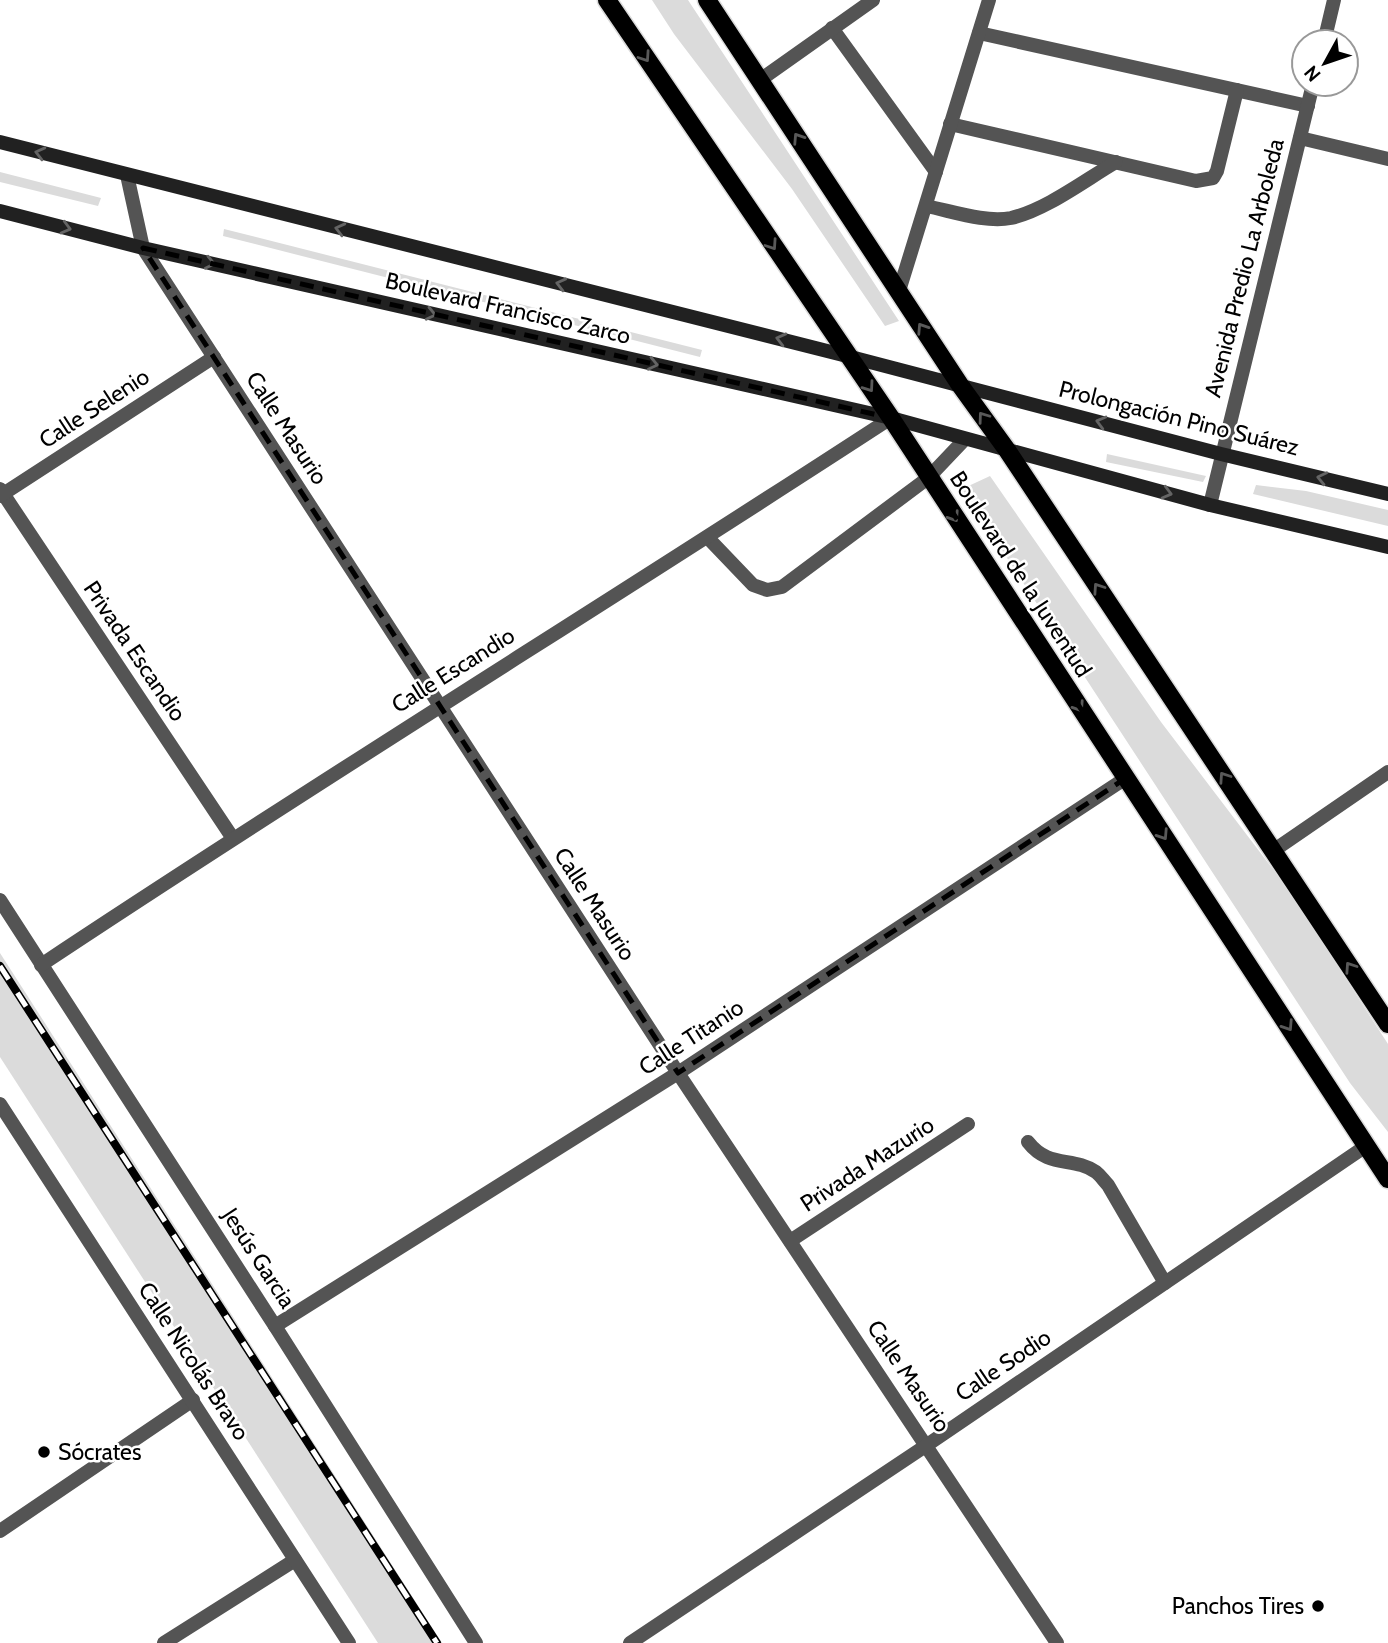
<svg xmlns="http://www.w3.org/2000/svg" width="1388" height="1643" font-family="Cabin,sans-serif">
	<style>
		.green { fill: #dbdbdb }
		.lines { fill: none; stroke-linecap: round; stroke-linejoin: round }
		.primary-casing { stroke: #dbdbdb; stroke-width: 21 }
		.service { stroke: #545454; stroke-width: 14 }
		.minor { stroke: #545454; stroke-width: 14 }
		.tertiary { stroke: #545454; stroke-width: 14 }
		.secondary { stroke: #212121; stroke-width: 14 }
		.primary { stroke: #000; stroke-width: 18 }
		.rail-casing { stroke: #000; stroke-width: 8 }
		.rail { stroke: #fff; stroke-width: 5; stroke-dasharray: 16; stroke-linecap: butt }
		.oneway { stroke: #595959 }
		.oneway2 { stroke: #646464 }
		.marked { fill: none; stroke: #000; stroke-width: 5; stroke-dasharray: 14 9; stroke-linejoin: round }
		.poi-dot { fill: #000; stroke: #fff; stroke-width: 2.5 }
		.labels { text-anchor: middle; stroke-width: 5; stroke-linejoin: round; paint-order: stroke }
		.street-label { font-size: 23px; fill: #000; stroke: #fff }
		.poi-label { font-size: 23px; fill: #000; stroke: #fff; text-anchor: start }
	</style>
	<rect width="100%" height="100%" fill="#fff"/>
	<g class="green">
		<path d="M652,0h36l211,321 -14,5 -93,-137 -118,-155z"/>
		<path d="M0,172l101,26 -3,8 -98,-24z"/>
		<path d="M224,229l478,121 -2,7 -477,-121z"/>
		<path d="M1107,454l99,22 -3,6 -97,-20z"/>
		<path d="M990,476l171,246 124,163 103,159v88l-38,-49 -388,-594z"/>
		<path d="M1256,485l50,6 82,19v16l-135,-32z"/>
		<path d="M0,953l442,690h-64l-378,-586z"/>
	</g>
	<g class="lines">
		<defs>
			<g id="primary">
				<path d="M607,0l284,418 497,761"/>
				<path d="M707,0l253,385 47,65 381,574"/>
			</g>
		</defs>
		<use href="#primary" class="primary-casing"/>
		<g class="service">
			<path d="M832,28l104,144"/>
			<path d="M979,33l329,73"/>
			<path d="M760,80l113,-80"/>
			<path d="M950,124l246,57 17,-3 4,-7 20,-81"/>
			<path d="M926,206c26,5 59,17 85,12 35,-8 74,-38 105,-56"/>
			<path d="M899,291l90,-291"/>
			<path d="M708,538l45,47 14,5 15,-3 146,-109 37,-39"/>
			<path d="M1028,1142c21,27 45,14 68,30 4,3 8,9 12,13l57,98"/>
			<path d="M790,1241l178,-117"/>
		</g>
		<g class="minor">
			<path d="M1324,42l10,-42"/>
			<path d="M1300,138l88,21"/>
			<path d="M127,175l16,73 535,825 379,570"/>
			<path d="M0,489l232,348"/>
			<path d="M0,496l214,-139"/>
			<path d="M1210,505l103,-421"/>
			<path d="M1273,851l115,-79"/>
			<path d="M0,900l275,426 201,317"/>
			<path d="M41,965c281,-187 568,-363 850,-547"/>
			<path d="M275,1326l403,-253 448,-295"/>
			<path d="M0,1531l193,-131"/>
			<path d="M164,1643l131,-83"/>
			<path d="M630,1643l297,-198 439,-299"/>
		</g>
		<path class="tertiary" d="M0,1104l349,539"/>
		<g class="secondary">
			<path d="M0,142l847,214 374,98 167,40"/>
			<path d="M0,211l143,37 748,170 319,87 178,42"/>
		</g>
		<use href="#primary" class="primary"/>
		<defs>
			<path id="rail" d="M0,966l437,677"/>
		</defs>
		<use href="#rail" class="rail-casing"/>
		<use href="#rail" class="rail"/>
	</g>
	<defs><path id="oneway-chevron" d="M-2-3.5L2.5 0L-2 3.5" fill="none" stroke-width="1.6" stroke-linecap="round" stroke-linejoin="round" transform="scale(1.75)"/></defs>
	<g class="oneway">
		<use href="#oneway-chevron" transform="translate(645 57) rotate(56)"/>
		<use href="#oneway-chevron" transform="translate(798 138) rotate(-123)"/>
		<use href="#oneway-chevron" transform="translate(772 245) rotate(56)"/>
		<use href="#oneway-chevron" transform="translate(922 328) rotate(-123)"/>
		<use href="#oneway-chevron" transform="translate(869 387) rotate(55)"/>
		<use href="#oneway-chevron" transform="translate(983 417) rotate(-126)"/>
		<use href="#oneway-chevron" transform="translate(954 517) rotate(57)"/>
		<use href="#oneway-chevron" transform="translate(1098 588) rotate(-124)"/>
		<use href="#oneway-chevron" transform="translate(1079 707) rotate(57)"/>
		<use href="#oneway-chevron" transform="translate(1224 777) rotate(-124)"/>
		<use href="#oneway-chevron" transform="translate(1163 835) rotate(57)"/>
		<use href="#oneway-chevron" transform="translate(1350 967) rotate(-124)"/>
		<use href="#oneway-chevron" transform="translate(1288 1026) rotate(57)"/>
	</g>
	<g class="oneway2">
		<use href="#oneway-chevron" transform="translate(40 153) rotate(-166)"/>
		<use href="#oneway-chevron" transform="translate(66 228) rotate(15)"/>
		<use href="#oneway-chevron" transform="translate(340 229) rotate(-166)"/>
		<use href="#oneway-chevron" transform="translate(210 263) rotate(13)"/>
		<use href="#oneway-chevron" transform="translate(561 284) rotate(-166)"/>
		<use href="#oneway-chevron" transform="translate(431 314) rotate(13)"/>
		<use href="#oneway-chevron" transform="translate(781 339) rotate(-166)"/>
		<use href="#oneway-chevron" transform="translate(653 364) rotate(13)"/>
		<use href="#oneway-chevron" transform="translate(1101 422) rotate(-165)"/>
		<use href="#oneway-chevron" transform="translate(1322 478) rotate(-167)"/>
		<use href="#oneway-chevron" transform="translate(1167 493) rotate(15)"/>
	</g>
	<path class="marked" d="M143,248l748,170 235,360 -448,295z"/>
	<g class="poi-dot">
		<circle cx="44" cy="1452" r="7"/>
		<circle cx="1318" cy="1606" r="7"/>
	</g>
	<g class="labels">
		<g class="street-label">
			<text transform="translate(1244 268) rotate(-76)" y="8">Avenida Predio La Arboleda</text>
			<text transform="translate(508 308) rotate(13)" y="8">Boulevard Francisco Zarco</text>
			<text transform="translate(94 408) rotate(-33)" y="8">Calle Selenio</text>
			<text transform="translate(1179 418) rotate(14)" y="8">Prolongación Pino Suárez</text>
			<text transform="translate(287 428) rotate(57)" y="8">Calle Masurio</text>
			<text transform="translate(1021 574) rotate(57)" y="8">Boulevard de la Juventud</text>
			<text transform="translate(135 651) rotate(56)" y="8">Privada Escandio</text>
			<text transform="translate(453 670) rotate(-32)" y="8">Calle Escandio</text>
			<text transform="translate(595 904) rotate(57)" y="8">Calle Masurio</text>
			<text transform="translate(691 1037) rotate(-33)" y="8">Calle Titanio</text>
			<text transform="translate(867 1164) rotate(-33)" y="8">Privada Mazurio</text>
			<text transform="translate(259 1258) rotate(57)" y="8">Jesús Garcia</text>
			<text transform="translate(194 1361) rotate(57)" y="8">Calle Nicolás Bravo</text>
			<text transform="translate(1003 1365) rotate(-34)" y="8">Calle Sodio</text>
			<text transform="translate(909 1376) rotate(56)" y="8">Calle Masurio</text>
		</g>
		<g class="poi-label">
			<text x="58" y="1460">Sócrates</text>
			<text x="1304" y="1614" text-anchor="end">Panchos Tires</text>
		</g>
	</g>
	<g transform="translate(1325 63) rotate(230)"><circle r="33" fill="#ffffff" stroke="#999999" stroke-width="2"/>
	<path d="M0-5L12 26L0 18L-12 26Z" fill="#000000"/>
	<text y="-10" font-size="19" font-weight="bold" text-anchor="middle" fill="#000000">N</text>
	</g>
</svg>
